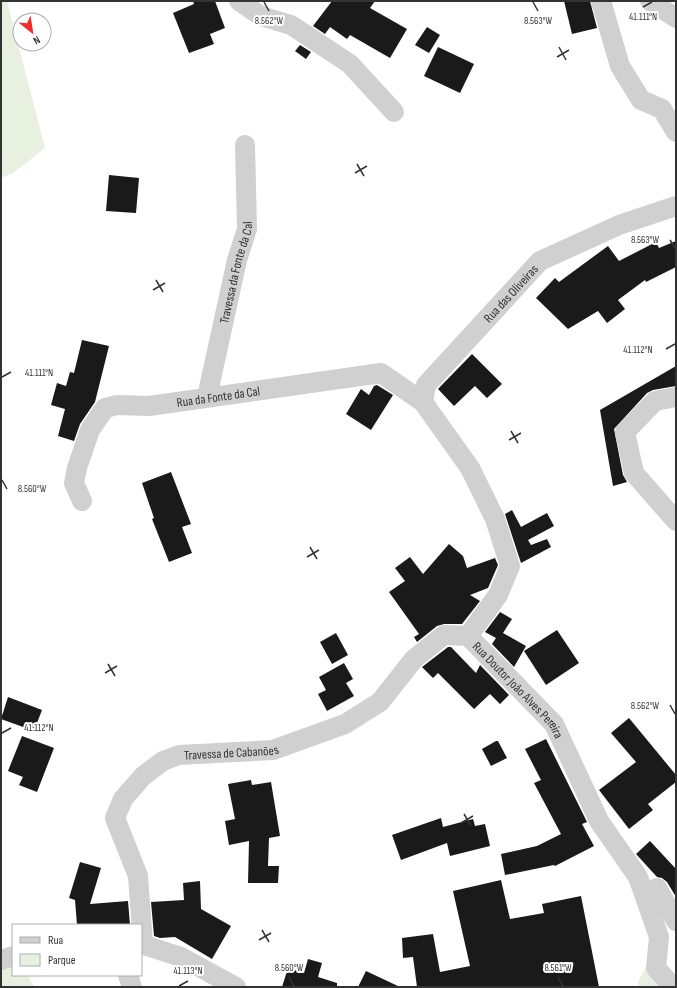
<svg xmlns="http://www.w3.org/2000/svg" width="677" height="988" font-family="'Sofia Sans Condensed',sans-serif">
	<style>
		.green { fill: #e8f0e0 }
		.building { fill: #1a1a1a }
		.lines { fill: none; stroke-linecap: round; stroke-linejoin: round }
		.minor { stroke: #d0d0d0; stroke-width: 20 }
		.ticks { fill: none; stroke: #333; stroke-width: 1.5 }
		.labels { text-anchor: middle; stroke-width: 4; stroke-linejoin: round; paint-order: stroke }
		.street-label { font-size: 13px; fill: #333; stroke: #fff }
		.ticks-label { font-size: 10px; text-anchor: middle; fill: #333; stroke: #fff; stroke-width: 4; stroke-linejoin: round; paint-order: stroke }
	</style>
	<rect width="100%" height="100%" fill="#fff"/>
	<g class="green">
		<path d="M1,1h6l38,147 -32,25 -12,5z"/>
		<path d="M13,965v10h15l6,12h-33v-19z"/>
		<path d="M647,965l20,22h-28l-1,-5z"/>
	</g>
	<g class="building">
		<path d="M193,1h22l10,27 -15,6 4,10 -25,9 -16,-40 21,-9z"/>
		<path d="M332,1h43l-5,7 37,21 -17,29 -40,-23 -3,4 -17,-12 -5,7 -12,-8z"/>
		<path d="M564,1h26l7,27 -25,6z"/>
		<path d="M427,27l13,8 -11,18 -14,-8z"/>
		<path d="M300,45l11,7 -5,7 -11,-8z"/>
		<path d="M438,47l36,17 -14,29 -36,-17z"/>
		<path d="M109,175l30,3 -3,35 -30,-2z"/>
		<path d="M676,241v26l-30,15 -1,-2 -27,20 7,9 -18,14 -9,-12 -30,18 -32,-31 19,-20 4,4 49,-36 11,15 37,-19 3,6z"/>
		<path d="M82,340l27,6 -14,56 -15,22 -6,17 -16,-5 7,-27 -14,-4 6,-22 9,3 4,-14 4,1z"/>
		<path d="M472,354l30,30 -15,14 -12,-12 -21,20 -16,-17z"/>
		<path d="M676,366v20l-23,4 -6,3 -33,36 9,46 4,7 -14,4 -13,-76z"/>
		<path d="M377,385l16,10 -22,35 -25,-16 15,-25 8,6 5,-9z"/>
		<path d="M171,472l20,52 -9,3 10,26 -23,9 -17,-43 2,-1 -12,-35z"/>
		<path d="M512,510l9,17 26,-14 7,13 -26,14 3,5 16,-6 4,8 -30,16 -16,-49z"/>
		<path d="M449,544l14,12 4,12 28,-10 3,7 -10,23 -18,7 10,6 -18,23h-18l-7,2 -20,16 -3,-5 5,-3 -30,-42 16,-11 -10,-13 15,-11 13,17z"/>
		<path d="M500,612l12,7 -9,14 23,13 -12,21 -22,-23 4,-6 -11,-6z"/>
		<path d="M557,630l22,33 -33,22 -22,-34z"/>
		<path d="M336,633l12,22 -16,9 -12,-22z"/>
		<path d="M448,647h3l25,26 4,-8 29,30 -9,9 -10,-10 -16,15 -36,-36 -5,5 -11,-11z"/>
		<path d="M344,663l9,16 -7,4 8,13 -27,15 -9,-17 8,-4 -7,-13z"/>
		<path d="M8,697l34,13 -8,21 -33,-12z"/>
		<path d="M629,718l47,57v7l-28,22 5,6 -24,19 -30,-39 37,-28 -25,-29z"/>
		<path d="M22,736l32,12 -17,44 -18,-7 4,-8 -15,-6z"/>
		<path d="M546,739l41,83 -5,2 12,22 -39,20 -1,-1 -49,10 -4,-21 36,-8 24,-12 -27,-51 7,-3 -16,-31z"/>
		<path d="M496,741h2l9,17 -16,8 -9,-17z"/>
		<path d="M251,780l1,5 19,-3 9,54 -11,2 -1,28h11l-1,17h-30l1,-42 -20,4 -4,-24 10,-2 -7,-35z"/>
		<path d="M441,818l2,9 30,-8 2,7 10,-2 5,22 -40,10 -3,-13 -46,17 -9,-25z"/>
		<path d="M650,841l26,28v28l-9,-15 -5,-4 -5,-1 -21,-23z"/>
		<path d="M80,862l21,6 -11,36 38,-3 2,24h-53l-2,-25 -6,-2z"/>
		<path d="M501,880l9,39 34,-6 -2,-9 39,-8 18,91h-182l-4,-30 -10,1 -1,-20 31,-4 7,38 30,-6 -17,-75z"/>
		<path d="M200,881l1,28 30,17 -19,33 -37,-22 -15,1 -6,-2 -3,-34 33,-2 -1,-17z"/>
		<path d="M308,959l14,4 -4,14 19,6v4h-55l6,-19 16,5z"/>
		<path d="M366,971l34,16h-42z"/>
	</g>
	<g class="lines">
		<g class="minor">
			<path d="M239,1l22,15 30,9 59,39 44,48"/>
			<path d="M601,1l19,65 21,34 21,9 14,23"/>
			<path d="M650,1l26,17"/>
			<path id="s1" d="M207,397l30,-137 10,-31 -2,-84"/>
			<path d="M676,397l-21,4 -30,31 9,41 42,48"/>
			<path id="s2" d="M423,402l3,-17 114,-124 79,-36 57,-19"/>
			<path id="s3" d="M82,501l-8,-18 3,-15 13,-38 15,-22 12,-3 32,1 232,-33 42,29 47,66 25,51 15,47 -12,29 -30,41"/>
			<path id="s4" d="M468,636l86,88 45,97 39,56 21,60 -3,31 17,19"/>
			<path d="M657,888l19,33"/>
			<path d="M141,944l40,13 55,30"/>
			<path id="s5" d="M143,944l-5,-68 -23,-58 8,-19 20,-23 20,-15 16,-6 94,-5 72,-26 35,-22 34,-43 30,-24 24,1"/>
			<path d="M1,960l12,-4"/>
			<path d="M128,975l4,12"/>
		</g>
	</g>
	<path class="ticks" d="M264,2l5,9M533,2l5,9M643,7l9,-5M559,47l7,13M557,57l12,-7M357,164l7,12M355,173l12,-7M670,240l5,8M156,280l7,12M153,290l12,-7M666,349l9,-5M2,377l9,-5M511,431l7,12M509,440l12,-7M2,480l5,9M310,547l7,12M307,557l12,-7M108,664l7,12M105,673l12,-7M670,705l5,9M2,733l9,-5M464,814l7,12M461,823l12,-7M262,930l7,12M259,940l12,-7M289,977l5,9M558,977l5,9M179,986l9,-5"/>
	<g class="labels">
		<g class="street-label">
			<text dy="5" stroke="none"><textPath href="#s1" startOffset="128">Travessa da Fonte da Cal</textPath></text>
			<text dy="5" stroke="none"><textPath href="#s2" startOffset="142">Rua das Oliveiras</textPath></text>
			<text dy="5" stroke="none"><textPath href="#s3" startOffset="216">Rua da Fonte da Cal</textPath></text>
			<text dy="5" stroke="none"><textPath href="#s4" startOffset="74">Rua Doutor João Alves Pereira</textPath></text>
			<text dy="5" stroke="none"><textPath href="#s5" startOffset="276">Travessa de Cabanões</textPath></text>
		</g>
	</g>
	<g class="ticks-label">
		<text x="643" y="20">41.111°N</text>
		<text x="269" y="24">8.562°W</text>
		<text x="538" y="24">8.563°W</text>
		<text x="645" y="243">8.563°W</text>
		<text x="638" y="353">41.112°N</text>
		<text x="39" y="376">41.111°N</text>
		<text x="32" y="492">8.560°W</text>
		<text x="645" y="709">8.562°W</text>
		<text x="39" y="731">41.112°N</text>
		<text x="289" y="971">8.560°W</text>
		<text x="558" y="971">8.561°W</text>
		<text x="188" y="974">41.113°N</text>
	</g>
	<rect width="677" height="988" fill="none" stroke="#333333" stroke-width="4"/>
	<rect x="12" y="924" width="130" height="52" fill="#ffffff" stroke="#adadad"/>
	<rect x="20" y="937" width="20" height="6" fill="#d0d0d0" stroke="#adadad"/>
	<text x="48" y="944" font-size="12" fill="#333333">Rua</text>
	<rect x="20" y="954" width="20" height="12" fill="#e8f0e0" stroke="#adadad"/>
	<text x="48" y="964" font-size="12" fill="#333333">Parque</text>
	<g transform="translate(32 32) rotate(150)"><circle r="19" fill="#ffffff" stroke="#adadad"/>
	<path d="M0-3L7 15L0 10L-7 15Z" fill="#f42a30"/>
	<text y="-6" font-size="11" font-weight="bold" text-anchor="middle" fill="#333333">N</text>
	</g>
</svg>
